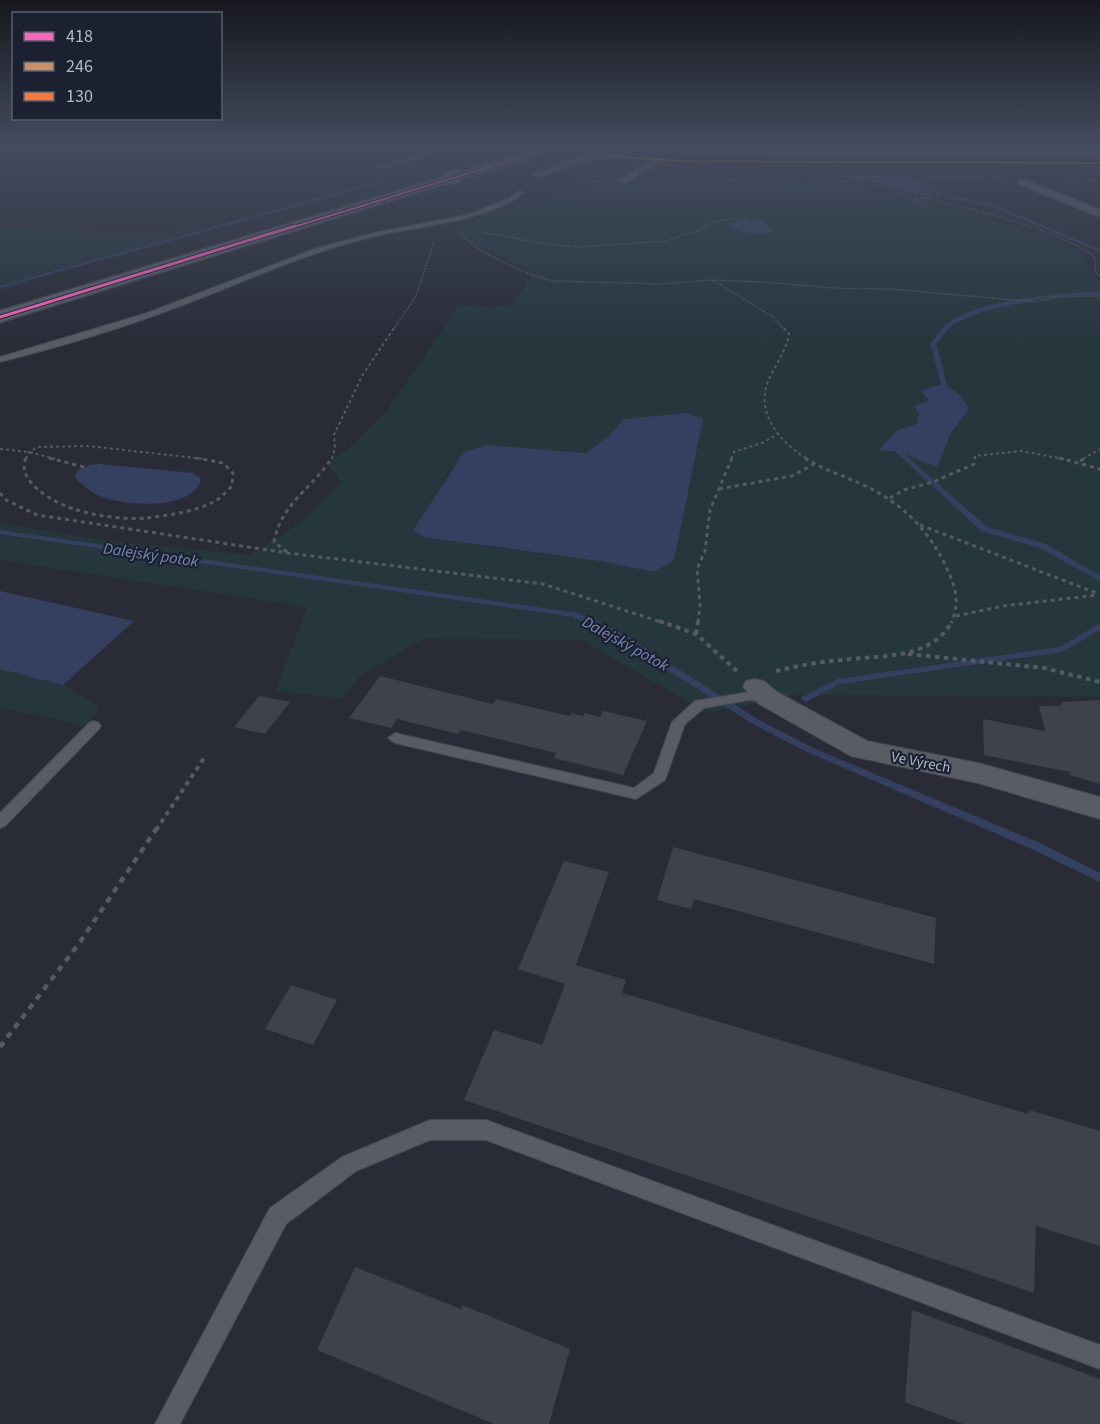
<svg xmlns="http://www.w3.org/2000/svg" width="1100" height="1424" font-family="'Source Sans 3',sans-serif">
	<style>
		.green { fill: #26363d; fill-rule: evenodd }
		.water { fill: #354060 }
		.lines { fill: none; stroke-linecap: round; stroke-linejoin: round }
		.stream { fill: #354060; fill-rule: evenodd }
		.building { fill: #3f424c }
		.lane-casing { stroke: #464951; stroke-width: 2 }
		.street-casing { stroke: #464951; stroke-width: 2 }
		.secondary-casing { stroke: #464951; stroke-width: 3 }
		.path-far4 { stroke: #565a62; stroke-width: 1.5; stroke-dasharray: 1.5 1.5; stroke-linecap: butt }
		.path-far3 { stroke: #565a62; stroke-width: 2; stroke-dasharray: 3 3; stroke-linecap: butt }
		.path-far2 { stroke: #565a62; stroke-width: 3; stroke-dasharray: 4 4; stroke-linecap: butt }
		.path-far1 { stroke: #565a62; stroke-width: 4; stroke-dasharray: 4.5 4.5; stroke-linecap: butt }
		.path { stroke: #565a62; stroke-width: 4.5; stroke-dasharray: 6 6; stroke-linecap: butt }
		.lane { fill: #595c65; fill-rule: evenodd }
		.street { fill: #595c65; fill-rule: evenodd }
		.secondary { fill: #5c5f6a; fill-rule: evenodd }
		.secondary-bridge-casing { stroke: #464951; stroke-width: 14; stroke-linecap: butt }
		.secondary-bridge { stroke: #5c5f6a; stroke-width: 13 }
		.bus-1-far1-casing { stroke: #1c2132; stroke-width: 4 }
		.bus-1-casing { stroke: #1c2132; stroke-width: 5 }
		.bus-2-casing { stroke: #1c2132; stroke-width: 4 }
		.bus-3-casing { stroke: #1c2132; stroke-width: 4 }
		.bus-1-far1 { stroke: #fa66b7; stroke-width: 2 }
		.bus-1 { stroke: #fa66b7; stroke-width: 3 }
		.bus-2 { stroke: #c7916a; stroke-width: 2 }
		.bus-3 { stroke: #f6793e; stroke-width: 2 }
		.labels { text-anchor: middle; stroke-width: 4.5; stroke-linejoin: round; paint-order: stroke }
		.street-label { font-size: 15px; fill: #b2b7c8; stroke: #1c2132 }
		.water-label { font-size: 16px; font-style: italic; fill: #7987b1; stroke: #1c2132 }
	</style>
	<rect width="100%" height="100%" fill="#292c37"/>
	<g class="green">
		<path d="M562,147h17l-97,33 -15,-2z"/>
		<path d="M686,179l108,1 71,6 38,13 51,9 101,32 27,12 4,6 1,12 13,11v416l-304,-2 -89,18 -125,-73 -159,-1 -63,37 -18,23 -66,-9 31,-83 -307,-47v-37l101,17 149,15 53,-34 38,-38 -11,-16 4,-9 19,-13 35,-36 71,-104 35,2 17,-2 19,-25 -1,-10 -69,-34 -1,-5 21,-15 140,-36zM921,391l48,18 -18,24 -14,33 -38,-14 -19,-3 17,-19 20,-6 2,-11 10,-12zM640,418l14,154 -55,-11 -103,-13 -83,-18 39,-62 35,-23 99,8 23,-17 15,-17z"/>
		<path d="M458,181l14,3 -99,23 73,-24z"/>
		<path d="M0,227l158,7 44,-6 -202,62z"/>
		<path d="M0,669l63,16 38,22 -16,19 -85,-19z"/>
	</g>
	<g class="water">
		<path d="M844,176c27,-1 71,-8 88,17l-15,2 -33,-12 -35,-4z"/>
		<path d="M745,220l16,1 12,9c-14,8 -33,2 -46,-5z"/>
		<path d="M938,385c17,3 22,9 31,24l-18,24 -14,34 -38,-15 -20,-2 18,-20 20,-6 2,-11 -5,-7 15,-5 -8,-10z"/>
		<path d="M687,413l16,6 -29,141 -20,12 -55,-11 -176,-24 -10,-7 51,-78 23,-7 99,8 23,-17 15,-17z"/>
		<path d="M100,464l93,9 8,6c-8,33 -80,27 -103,16 -9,-4 -16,-11 -23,-17l2,-7 12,-6z"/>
		<path d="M0,591l134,30 -71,64 -63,-16z"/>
	</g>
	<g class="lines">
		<g class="stream">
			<path d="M928,175h60l2,1 -61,1z"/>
			<path d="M379,178l3,1 -5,5 -377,104v-2l375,-104z"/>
			<path d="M916,189l16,5 1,1 -2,1 -16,-5z"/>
			<path d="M945,195l47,9 108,45v3l-110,-46 -46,-9z"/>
			<path d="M1100,292v2l-56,4 -60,13 -31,13 -17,20 13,47 -4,5 -5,-1 3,-4 -13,-47c6,-7 11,-16 19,-22 32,-22 112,-30 151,-30z"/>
			<path d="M903,443l5,1 -6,8 85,75 59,17 54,32v5l-60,-33 -59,-17 -84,-78 -1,-1z"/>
			<path d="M0,530l578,83 45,21 136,86 54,28 229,96 58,29v9l-66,-32 -227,-98 -54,-28 -136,-86 -44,-21 -573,-83z"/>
			<path d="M1097,625h3v5l-38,22 -222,32 -32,17 -3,1 -4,-3 1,-2 36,-18 222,-32z"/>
		</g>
	</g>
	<g class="building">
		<path d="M380,676l113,28 3,-5 74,17 1,-3 12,3 1,-3 16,4 3,-6 44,10 -24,54 -69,-17 2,-5 -95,-23 -3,4 -61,-15 -6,9 -42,-10z"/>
		<path d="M259,696l31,6 -25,32 -31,-7z"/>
		<path d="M1100,700v84l-30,-9v-3l-86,-17 -1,-36 62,12 -6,-25h22l1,-4z"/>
		<path d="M673,847l263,71 -2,46 -240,-65 -3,10 -34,-9z"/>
		<path d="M564,861l45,11 -33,93 50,15 -4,13 406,121 1,-4 71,21v115l-64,-20 -2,67 -570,-193 30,-70 48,15 23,-61 -47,-15z"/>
		<path d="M291,985l46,15 -24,45 -48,-16z"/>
		<path d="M355,1267l106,42 1,-4 108,44 -21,75h-55l-177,-74z"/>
		<path d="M912,1310l188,69v45h-137l-58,-22z"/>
	</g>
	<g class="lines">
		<defs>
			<g id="lane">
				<path d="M450,147h6l-73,21 -5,-1z"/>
				<path d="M519,191l5,1c-30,27 -99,34 -139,42 -81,17 -154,55 -232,82 -50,18 -102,33 -153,46v-5l147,-44 170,-65 61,-16 89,-17 41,-16z"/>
				<path d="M749,692l19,2 7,4 -7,4 -19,-2 -45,8 -19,16 -20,56 -29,19 -241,-56 -7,-5 7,-5 239,55 20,-15 18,-51 23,-21z"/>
				<path d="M94,721l5,2 2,3 -2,3 -94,97 -5,2v-15l89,-90z"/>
				<path d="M430,1120h56l614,225v24l-614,-229h-56l-74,31 -70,53 -106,200h-25l115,-216 72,-51z"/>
			</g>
			<g id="street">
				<path d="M603,147l79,2 418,2v6l-418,-2 -75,-5z"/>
				<path d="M592,152h34l5,3 -5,3h-33l-53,19 -8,-2z"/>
				<path d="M655,158l8,2 -37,23 -8,-2z"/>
				<path d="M1018,180h8l74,30v7l-82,-33z"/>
				<path d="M755,679l9,2 13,11 90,49 111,22 122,34v22l-122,-36 -127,-27 -92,-52 -16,-17 3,-6z"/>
			</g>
			<path id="secondary" d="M543,147h17l-2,2 -97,30h-8l-2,3 -451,140v-11z"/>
		</defs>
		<use href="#lane" class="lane-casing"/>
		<use href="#street" class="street-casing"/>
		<use href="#secondary" class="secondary-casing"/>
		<g class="path-far4">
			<path d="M923,178l81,1"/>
			<path d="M1070,179l30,1"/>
			<path d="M661,180l196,1 29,6 42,18"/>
			<path d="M577,183l28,-2"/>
			<path d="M924,198c43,10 140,32 171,60v14l5,4"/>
			<path d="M915,199l21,-2 3,-3 -23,-23"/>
			<path d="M483,232l67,13 31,2 86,-6 32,-11 16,-9 31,-3"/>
			<path d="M462,235c17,19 66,40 91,46l107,3 52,-4 51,2 69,6 59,1 145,13 19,-5 45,-1"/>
			<path d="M712,280l60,36 13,14"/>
			<path d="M393,330l23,-34 18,-55"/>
		</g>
		<g class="path-far3">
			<path d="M784,328l5,6c-3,17 -12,28 -19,43 -17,34 9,64 37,82"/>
			<path d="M0,449l29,3 26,7"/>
			<path d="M26,459l3,-7 9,-5 50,-1 117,13"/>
			<path d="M332,459l3,-11 -1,-13 28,-59 32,-48"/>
			<path d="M731,459l3,-7 28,-9 16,-9"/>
			<path d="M975,459v-3l46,-5 43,8"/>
			<path d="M1083,459l17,-10"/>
		</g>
		<g class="path-far2">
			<path d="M26,458c-11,23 28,45 48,51 21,7 51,11 73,9 21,-3 49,-6 68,-17 6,-3 12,-10 17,-15l1,-13 -10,-10 -27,-5"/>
			<path d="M49,458l35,9"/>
			<path d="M805,458c17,11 36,17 54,25 41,18 70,46 88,86 9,18 13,35 4,54"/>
			<path d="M1059,458l41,11"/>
			<path d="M1080,461l6,-3"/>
			<path d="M719,489l73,-13 22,-12"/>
			<path d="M0,493l6,7 31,15 251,38 255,31 121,39"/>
			<path d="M890,498l14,-8 29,-8 41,-18 1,-6"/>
			<path d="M920,525l179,69"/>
			<path d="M287,552l-13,-10c6,-37 39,-55 58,-84"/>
			<path d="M956,616l47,-10 94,-11"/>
			<path d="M698,623l2,-18 -3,-36 8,-18 5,-41 22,-52"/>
		</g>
		<g class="path-far1">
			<path d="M659,621l37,13 41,37"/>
			<path d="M696,634l2,-13"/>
			<path d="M908,654l136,14 56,14"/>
			<path d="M776,671c21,-5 43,-9 65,-11 36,-5 91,1 111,-39"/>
			<path d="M156,830l50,-75"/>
		</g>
		<path class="path" d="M0,1047l80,-105 77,-114"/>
		<use href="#lane" class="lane"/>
		<use href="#street" class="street"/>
		<use href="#secondary" class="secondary"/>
		<defs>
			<path id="secondary-bridge" d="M447,179l10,-3"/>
		</defs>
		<use href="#secondary-bridge" class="secondary-bridge-casing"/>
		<use href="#secondary-bridge" class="secondary-bridge"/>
		<defs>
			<path id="bus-1-far1" d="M290,228l264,-81"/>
			<path id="bus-1" d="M0,317l295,-91"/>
			<path id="bus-2" d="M607,147l75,5 418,2"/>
			<path id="bus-3" d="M606,156l76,5 418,2"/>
		</defs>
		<use href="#bus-1-far1" class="bus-1-far1-casing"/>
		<use href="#bus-1" class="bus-1-casing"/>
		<use href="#bus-2" class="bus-2-casing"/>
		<use href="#bus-3" class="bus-3-casing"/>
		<use href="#bus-1-far1" class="bus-1-far1"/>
		<use href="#bus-1" class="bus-1"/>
		<use href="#bus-2" class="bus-2"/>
		<use href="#bus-3" class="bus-3"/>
	</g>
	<linearGradient id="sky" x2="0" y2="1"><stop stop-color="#17181e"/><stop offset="0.42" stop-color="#434b5e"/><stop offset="1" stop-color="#434b5e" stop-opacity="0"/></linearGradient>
	<rect width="1100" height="346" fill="url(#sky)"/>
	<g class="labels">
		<g class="street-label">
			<text transform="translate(921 762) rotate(11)" y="5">Ve Výrech</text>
		</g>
		<g class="water-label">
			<text transform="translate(151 554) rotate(8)" y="6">Dalejský potok</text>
			<text transform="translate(626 643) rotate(29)" y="6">Dalejský potok</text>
		</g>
	</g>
	<rect x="12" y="12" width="210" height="108" fill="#1c2132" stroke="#585d6e" stroke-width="1.5"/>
	<rect x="24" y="32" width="30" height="9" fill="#fa66b7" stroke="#585d6e" stroke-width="1.5"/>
	<text x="66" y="42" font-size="18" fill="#b2b7c8">418</text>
	<rect x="24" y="62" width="30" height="9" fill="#c7916a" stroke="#585d6e" stroke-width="1.5"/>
	<text x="66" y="72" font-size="18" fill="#b2b7c8">246</text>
	<rect x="24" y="92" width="30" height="9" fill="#f6793e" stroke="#585d6e" stroke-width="1.5"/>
	<text x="66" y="102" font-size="18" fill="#b2b7c8">130</text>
</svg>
